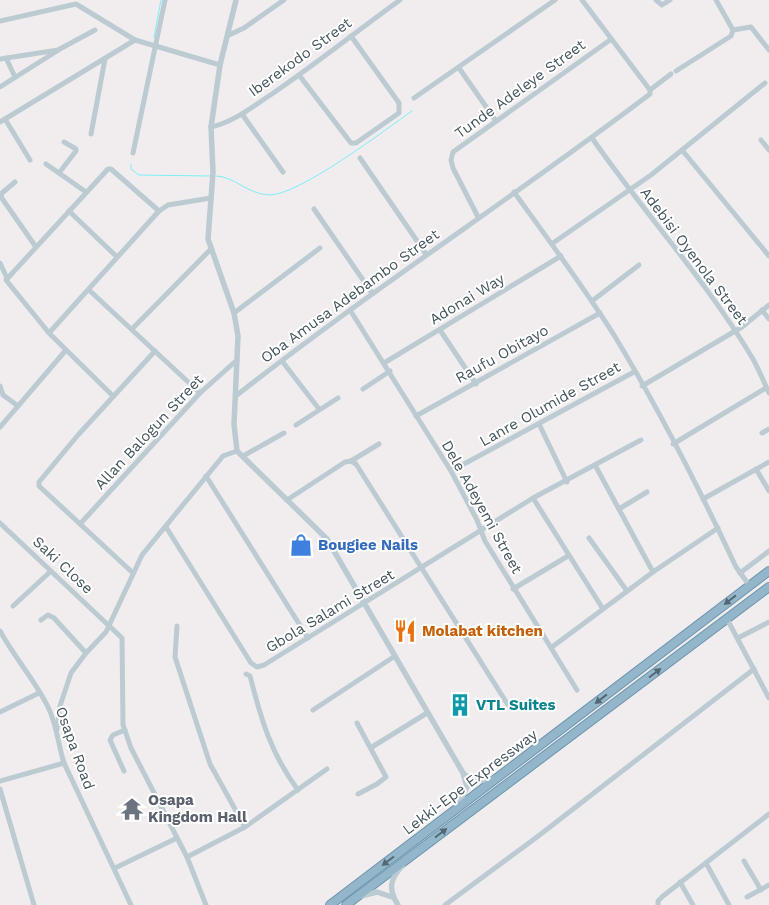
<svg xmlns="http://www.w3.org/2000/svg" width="769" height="905" font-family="'Work Sans',sans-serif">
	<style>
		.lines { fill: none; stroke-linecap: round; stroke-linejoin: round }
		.stream { stroke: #7deff7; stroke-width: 1 }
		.trunk-casing { stroke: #6a95af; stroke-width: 10 }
		.minor { stroke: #bccbd2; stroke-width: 5 }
		.tertiary { stroke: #bccbd2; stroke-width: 5.5 }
		.trunk { stroke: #94b6ca; stroke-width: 8 }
		.oneway { fill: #546874 }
		.labels { text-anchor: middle; stroke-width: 4; stroke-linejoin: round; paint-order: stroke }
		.street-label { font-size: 15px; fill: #44555e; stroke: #fff }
		.shop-label { font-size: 15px; font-weight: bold; fill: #366cbe; stroke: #fff; text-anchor: start }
		.food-label { font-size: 15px; font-weight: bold; fill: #c56008; stroke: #fff; text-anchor: start }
		.culture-label { font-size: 15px; font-weight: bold; fill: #0d838f; stroke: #fff; text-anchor: start }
		.worship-label { font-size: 15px; font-weight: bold; fill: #5b616d; stroke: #fff; text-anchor: start }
	</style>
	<rect width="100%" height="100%" fill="#f1edee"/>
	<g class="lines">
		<g class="stream">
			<path d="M154,37l7,-37"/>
			<path d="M131,164v5l8,6 71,1"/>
			<path d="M216,176c18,0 31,18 53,19 29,1 116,-65 143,-84"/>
		</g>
		<defs>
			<g id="trunk">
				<path d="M330,905l439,-334"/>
				<path d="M346,905l423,-318"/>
			</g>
		</defs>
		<use href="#trunk" class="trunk-casing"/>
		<g class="minor">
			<path d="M656,0l6,5 8,-5"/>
			<path d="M716,0l17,30"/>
			<path d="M0,21l76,-17 59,36 85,25"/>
			<path d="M229,35l15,-7 40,-28"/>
			<path d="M6,58l9,19"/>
			<path d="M0,59l58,-9 37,-20"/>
			<path d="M459,68l37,53"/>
			<path d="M676,71l55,-35 2,-6 18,-3 18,23"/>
			<path d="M299,75l52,68h5l43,-30v-10l-48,-67"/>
			<path d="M0,87l57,-36"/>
			<path d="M650,90l21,-16"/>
			<path d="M414,98l141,-98"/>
			<path d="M242,114l41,58"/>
			<path d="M5,119l25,41"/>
			<path d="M0,122l135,-82"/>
			<path d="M211,127c23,-5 42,-21 61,-33 44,-30 85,-63 128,-94"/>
			<path d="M91,134l14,-75"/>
			<path d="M592,138c52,75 114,142 161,221 6,11 11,23 16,34"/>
			<path d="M761,140l8,10"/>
			<path d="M682,150l87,106"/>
			<path d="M133,153l32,-153"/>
			<path d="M360,158l66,96"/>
			<path d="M46,164l40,28"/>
			<path d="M59,173l17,-22v-2l-12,-7"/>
			<path d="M15,182l-13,11 -1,4 35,50"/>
			<path d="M514,192c34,47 69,94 100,143 45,74 85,153 122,232l13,18"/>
			<path d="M314,209l58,84"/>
			<path d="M69,211l48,46"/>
			<path d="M478,217l-25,-49 -2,-8 2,-8 157,-112"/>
			<path d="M553,243l98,-68 114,-92"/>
			<path d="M0,263l7,15"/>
			<path d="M89,290l111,103"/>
			<path d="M592,301l47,-36"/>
			<path d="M350,310l101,161 26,49 8,21 92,149"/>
			<path d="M762,310l7,9"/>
			<path d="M234,313l86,-65"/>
			<path d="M132,329l79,-80"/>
			<path d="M440,330l36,54"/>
			<path d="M49,333l110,-122 9,-6 43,-7"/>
			<path d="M282,361l37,48"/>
			<path d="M384,363l177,-107"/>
			<path d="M0,386l3,9 15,11"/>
			<path d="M642,386l100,-59 27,-22"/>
			<path d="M363,389l27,-18"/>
			<path d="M237,395c134,-105 277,-198 413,-301v-4l-68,-90"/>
			<path d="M113,396l-64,-63 -43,-53 102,-111h3l48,42"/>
			<path d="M416,416l184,-103"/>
			<path d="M539,424l28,58"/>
			<path d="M296,425l42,-27"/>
			<path d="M0,427l66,-77"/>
			<path d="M762,433l7,-4"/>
			<path d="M673,444l93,-56"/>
			<path d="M243,456l41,-23"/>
			<path d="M351,461l28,-17"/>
			<path d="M595,465l58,107"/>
			<path d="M756,469l13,22"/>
			<path d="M451,471l183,-99"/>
			<path d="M206,476l102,162"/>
			<path d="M533,498l70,111"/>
			<path d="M703,499l66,-37"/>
			<path d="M287,500l58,-38 6,-1 5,3 152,241"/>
			<path d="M619,509l28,-17"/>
			<path d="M0,523l122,115 1,87 8,23 56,109 19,48"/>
			<path d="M80,524l120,-131 37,-33"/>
			<path d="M166,527l85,136 6,4 7,-2 269,-167 108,-58"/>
			<path d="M589,538l38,53"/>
			<path d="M133,573l-94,-87v-4l39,-47 77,-84"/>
			<path d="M740,573l29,-22"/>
			<path d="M513,589l55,-33"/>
			<path d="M13,606l38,-35"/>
			<path d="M727,619l42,79"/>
			<path d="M41,620l7,-5 6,3 32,35"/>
			<path d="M177,626l-2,31 35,107 35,63"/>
			<path d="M0,631c14,26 35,49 48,76 9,18 10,37 16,56l67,142"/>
			<path d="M738,638l31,-16"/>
			<path d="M552,647l101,-75 65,-44"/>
			<path d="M246,674l4,2c11,43 21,78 48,114"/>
			<path d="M313,710l82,-54"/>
			<path d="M0,712l39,-19"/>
			<path d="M357,723l29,54 -9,7 -19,10"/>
			<path d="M57,729l3,-23 11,-33 15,-20 20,-21 36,-77 81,-99 14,-5"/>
			<path d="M372,747l55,-34"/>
			<path d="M124,771l-14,-31 3,-5 12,-5"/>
			<path d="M0,781l64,-18"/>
			<path d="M0,789l34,116"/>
			<path d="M187,857l58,-30 82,-58"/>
			<path d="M744,861l17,29"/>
			<path d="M706,863l23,42"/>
			<path d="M115,868l62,-30"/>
			<path d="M680,882l13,23"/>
			<path d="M747,897l22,-12"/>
			<path d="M445,905l92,-68 217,-168"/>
			<path d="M658,905v-4l5,-5 106,-82"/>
		</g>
		<g class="tertiary">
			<path d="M236,0l-16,65 -9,62 2,45 -5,67 26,74 4,23 -4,88 3,27 90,88 136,234 4,14 -9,18"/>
			<path d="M465,775l11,6 18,-2"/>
			<path d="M361,896l16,-4 15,5"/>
			<path d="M398,905c-10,-16 -8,-26 4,-39"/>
		</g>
		<use href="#trunk" class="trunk"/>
	</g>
	<defs><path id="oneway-solid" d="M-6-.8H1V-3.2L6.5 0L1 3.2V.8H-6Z" transform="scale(1.25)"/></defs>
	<g class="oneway">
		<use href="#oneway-solid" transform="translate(730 600) rotate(142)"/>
		<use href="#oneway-solid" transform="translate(655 673) rotate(-37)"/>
		<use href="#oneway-solid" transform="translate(601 699) rotate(142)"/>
		<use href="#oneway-solid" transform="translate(441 833) rotate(-37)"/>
		<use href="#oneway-solid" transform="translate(388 861) rotate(143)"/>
	</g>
	<defs>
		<symbol id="shop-bare" viewBox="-9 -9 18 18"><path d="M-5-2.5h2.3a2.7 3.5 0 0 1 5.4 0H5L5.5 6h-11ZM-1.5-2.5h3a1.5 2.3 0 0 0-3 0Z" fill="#3f7fe0" stroke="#fff" stroke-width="2.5" paint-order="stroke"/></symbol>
		<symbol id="restaurant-bare" viewBox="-9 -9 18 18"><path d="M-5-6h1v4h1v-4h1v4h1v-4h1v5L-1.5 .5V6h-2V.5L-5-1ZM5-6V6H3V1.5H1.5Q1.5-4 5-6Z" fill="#e8710a" stroke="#fff" stroke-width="2.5" paint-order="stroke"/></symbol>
		<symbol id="building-bare" viewBox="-9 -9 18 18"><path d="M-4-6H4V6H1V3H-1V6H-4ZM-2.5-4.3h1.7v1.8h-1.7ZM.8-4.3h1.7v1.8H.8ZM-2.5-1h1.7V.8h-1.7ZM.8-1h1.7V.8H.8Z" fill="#0f9aa8" stroke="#fff" stroke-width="2.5" paint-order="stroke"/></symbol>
		<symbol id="temple-bare" viewBox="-9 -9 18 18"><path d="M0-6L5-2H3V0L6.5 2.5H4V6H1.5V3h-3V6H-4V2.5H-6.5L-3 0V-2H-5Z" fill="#6b7280" stroke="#fff" stroke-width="2.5" paint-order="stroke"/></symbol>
	</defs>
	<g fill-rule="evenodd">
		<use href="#shop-bare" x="285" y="529" width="32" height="32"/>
		<use href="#restaurant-bare" x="389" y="615" width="32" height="32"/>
		<use href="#building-bare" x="444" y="689" width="32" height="32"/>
		<use href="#temple-bare" x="116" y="793" width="32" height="32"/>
	</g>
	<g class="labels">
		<g class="street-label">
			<text transform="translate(300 57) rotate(-36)" y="5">Iberekodo Street</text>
			<text transform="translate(520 89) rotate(-36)" y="5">Tunde Adeleye Street</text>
			<text transform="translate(694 256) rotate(53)" y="5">Adebisi Oyenola Street</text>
			<text transform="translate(350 296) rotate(-36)" y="5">Oba Amusa Adebambo Street</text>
			<text transform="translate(467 299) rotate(-31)" y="5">Adonai Way</text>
			<text transform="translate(502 354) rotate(-29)" y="5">Raufu Obitayo</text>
			<text transform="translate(550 404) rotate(-29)" y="5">Lanre Olumide Street</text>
			<text transform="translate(149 432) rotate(-47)" y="5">Allan Balogun Street</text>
			<text transform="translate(482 507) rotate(61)" y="5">Dele Adeyemi Street</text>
			<text transform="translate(63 565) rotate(43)" y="5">Saki Close</text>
			<text transform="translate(330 611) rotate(-31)" y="5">Gbola Salami Street</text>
			<text transform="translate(75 748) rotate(70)" y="5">Osapa Road</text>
			<text transform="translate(470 782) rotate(-37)" y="5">Lekki-Epe Expressway</text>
		</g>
		<g class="shop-label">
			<text x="318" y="550">Bougiee Nails</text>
		</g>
		<g class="food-label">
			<text x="422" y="636">Molabat kitchen</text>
		</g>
		<g class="culture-label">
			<text x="476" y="710">VTL Suites</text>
		</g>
		<g class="worship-label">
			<text x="148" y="805">Osapa<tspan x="148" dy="17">Kingdom Hall</tspan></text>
		</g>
	</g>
</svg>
